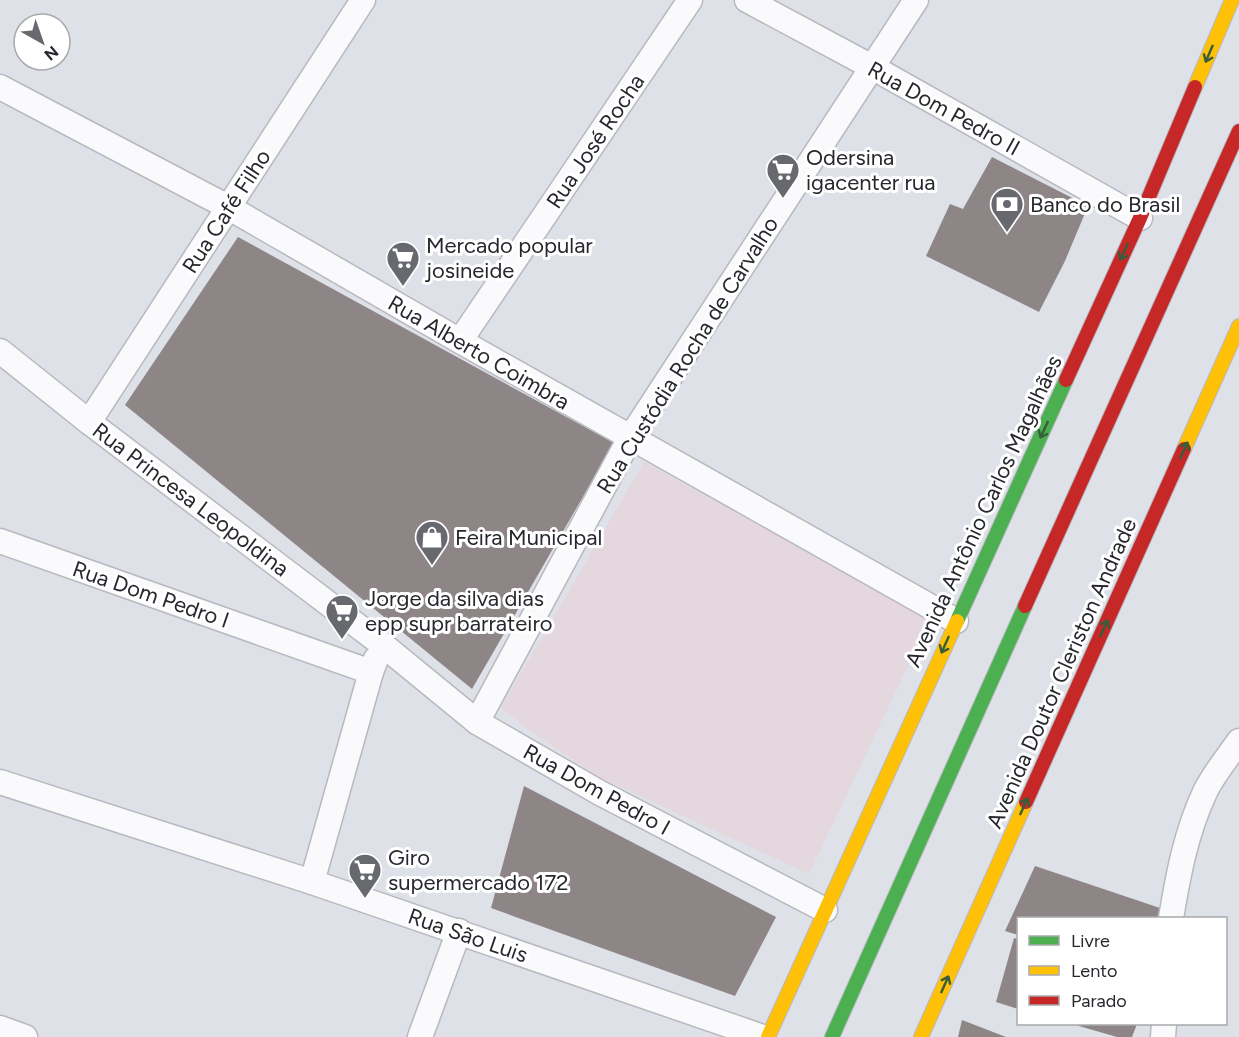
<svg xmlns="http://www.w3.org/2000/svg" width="1239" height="1037" font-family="Figtree,sans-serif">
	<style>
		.commercial { fill: #e4d7dd }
		.building { fill: #8e8587 }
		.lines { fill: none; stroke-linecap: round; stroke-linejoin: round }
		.street-casing { stroke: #b8b9bf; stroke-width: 27 }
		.fast-casing { stroke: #b8b9bf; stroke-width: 16 }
		.slow-casing { stroke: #b8b9bf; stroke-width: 16 }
		.jam-casing { stroke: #b8b9bf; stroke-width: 16 }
		.street { stroke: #fafafc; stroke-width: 24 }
		.fast { stroke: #4caf50; stroke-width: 14 }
		.slow { stroke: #ffc107; stroke-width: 14 }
		.jam { stroke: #c62828; stroke-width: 14 }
		.oneway { stroke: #365e3b }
		.labels { text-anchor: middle; stroke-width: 6; stroke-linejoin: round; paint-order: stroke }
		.street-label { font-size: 22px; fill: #27282d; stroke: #fff }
		.poi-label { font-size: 22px; fill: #27282d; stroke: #fff; text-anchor: start }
	</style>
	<rect width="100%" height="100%" fill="#dee1e8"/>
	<path class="commercial" d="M644,462l287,155 -122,257 -214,-99 -63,-43 -31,-24z"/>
	<g class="building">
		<path d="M992,157l96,49 -23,55 -26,51 -113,-56 24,-52 13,5z"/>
		<path d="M238,237l376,206 -142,246 -347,-284z"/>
		<path d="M524,786l252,131 -41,79 -244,-88z"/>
		<path d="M1035,866l128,43 -2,9h-143v17l-13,-4z"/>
		<path d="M1014,938l4,1v70l-22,-7z"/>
		<path d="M962,1020l44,17h-48z"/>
		<path d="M1072,1024h65l-5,13h-15z"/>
	</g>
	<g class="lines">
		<defs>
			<g id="street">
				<path d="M747,0l125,67 268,151"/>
				<path d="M0,87l228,120 232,134 496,280"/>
				<path d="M460,341l230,-341"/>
				<path d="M0,351l89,71 294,223 94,77 123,71 225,117"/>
				<path d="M89,422l274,-422"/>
				<path d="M0,541l371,131"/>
				<path d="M477,722l153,-284 286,-438"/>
				<path d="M0,782l312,100 451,155"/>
				<path d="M312,882l59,-210 5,-13"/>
				<path d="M1171,918c7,-42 15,-86 34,-126 8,-17 23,-35 34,-51"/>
				<path d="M0,1028l25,9"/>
				<path d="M420,1037l39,-106"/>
				<path d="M1163,1037l1,-13"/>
			</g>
			<g id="fast">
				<path d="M957,621l109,-241"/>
				<path d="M832,1037l193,-431"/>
			</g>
			<g id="slow">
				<path d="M1195,87l37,-87"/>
				<path d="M1184,449l55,-123"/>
				<path d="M768,1037l189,-416"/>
				<path d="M921,1037l105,-235"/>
			</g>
			<g id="jam">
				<path d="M1066,380l74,-162 55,-131"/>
				<path d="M1025,606l214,-475"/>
				<path d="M1026,802l158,-353"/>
			</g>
		</defs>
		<use href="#street" class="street-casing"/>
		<use href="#fast" class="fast-casing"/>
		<use href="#slow" class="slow-casing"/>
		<use href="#jam" class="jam-casing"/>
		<use href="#street" class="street"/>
		<use href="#fast" class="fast"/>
		<use href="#slow" class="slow"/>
		<use href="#jam" class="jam"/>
	</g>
	<defs><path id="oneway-shaft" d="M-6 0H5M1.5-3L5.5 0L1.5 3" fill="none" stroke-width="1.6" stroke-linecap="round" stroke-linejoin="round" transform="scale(1.5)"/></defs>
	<g class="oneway">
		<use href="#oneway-shaft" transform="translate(1209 54) rotate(113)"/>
		<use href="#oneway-shaft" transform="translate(1124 252) rotate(115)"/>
		<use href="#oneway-shaft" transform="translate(1044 430) rotate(115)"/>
		<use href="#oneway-shaft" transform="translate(1184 450) rotate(-66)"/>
		<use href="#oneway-shaft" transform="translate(1104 628) rotate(-66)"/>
		<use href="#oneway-shaft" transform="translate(945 645) rotate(114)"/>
		<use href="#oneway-shaft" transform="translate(1024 806) rotate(-66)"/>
		<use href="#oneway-shaft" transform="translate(945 984) rotate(-66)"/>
	</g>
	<defs>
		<symbol id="supermarket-pin" viewBox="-11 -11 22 30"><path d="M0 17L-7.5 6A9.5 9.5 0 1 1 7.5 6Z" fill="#67696e" stroke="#fff"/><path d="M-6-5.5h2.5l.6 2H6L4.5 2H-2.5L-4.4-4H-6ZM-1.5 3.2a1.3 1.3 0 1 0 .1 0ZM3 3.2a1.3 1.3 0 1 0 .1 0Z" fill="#fff"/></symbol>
		<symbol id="bank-pin" viewBox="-11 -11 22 30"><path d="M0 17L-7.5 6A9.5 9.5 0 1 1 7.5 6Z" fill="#67696e" stroke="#fff"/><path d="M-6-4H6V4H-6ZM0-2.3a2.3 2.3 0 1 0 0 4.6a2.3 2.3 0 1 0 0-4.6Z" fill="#fff"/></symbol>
		<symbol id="shop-pin" viewBox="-11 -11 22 30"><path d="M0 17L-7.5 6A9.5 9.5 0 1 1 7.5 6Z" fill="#67696e" stroke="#fff"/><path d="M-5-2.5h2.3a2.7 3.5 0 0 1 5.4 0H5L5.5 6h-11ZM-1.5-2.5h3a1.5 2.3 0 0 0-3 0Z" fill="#fff"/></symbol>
	</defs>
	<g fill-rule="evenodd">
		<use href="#supermarket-pin" x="764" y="151" width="38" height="52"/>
		<use href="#bank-pin" x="988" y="185" width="38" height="52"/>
		<use href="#supermarket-pin" x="384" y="239" width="38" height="52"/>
		<use href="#shop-pin" x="413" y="518" width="38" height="52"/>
		<use href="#supermarket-pin" x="323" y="592" width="38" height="52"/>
		<use href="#supermarket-pin" x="346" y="851" width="38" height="52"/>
	</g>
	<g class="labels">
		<g class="street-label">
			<text transform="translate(944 108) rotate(29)" y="8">Rua Dom Pedro II</text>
			<text transform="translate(595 141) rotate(-56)" y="8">Rua José Rocha</text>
			<text transform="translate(226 211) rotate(-57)" y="8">Rua Café Filho</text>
			<text transform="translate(479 352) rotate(30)" y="8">Rua Alberto Coimbra</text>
			<text transform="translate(687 355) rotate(-58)" y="8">Rua Custódia Rocha de Carvalho</text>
			<text transform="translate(191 499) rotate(37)" y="8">Rua Princesa Leopoldina</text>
			<text transform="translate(983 511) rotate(-65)" y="8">Avenida Antônio Carlos Magalhães</text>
			<text transform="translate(151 594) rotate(19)" y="8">Rua Dom Pedro I</text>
			<text transform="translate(1061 673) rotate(-66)" y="8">Avenida Doutor Cleriston Andrade</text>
			<text transform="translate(597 789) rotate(29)" y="8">Rua Dom Pedro I</text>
			<text transform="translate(468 935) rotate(19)" y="8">Rua São Luis</text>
		</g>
		<g class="poi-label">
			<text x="806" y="165">Odersina<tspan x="806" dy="25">igacenter rua</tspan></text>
			<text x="1030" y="212">Banco do Brasil</text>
			<text x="426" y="253">Mercado popular<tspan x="426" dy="25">josineide</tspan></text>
			<text x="455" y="545">Feira Municipal</text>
			<text x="365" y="606">Jorge da silva dias<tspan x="365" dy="25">epp supr barrateiro</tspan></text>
			<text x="388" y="865">Giro<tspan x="388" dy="25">supermercado 172</tspan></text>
		</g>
	</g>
	<rect x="1017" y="917" width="210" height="108" fill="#ffffff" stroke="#a9a9ab" stroke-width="1.5"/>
	<rect x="1029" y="936" width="30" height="9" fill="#4caf50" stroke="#a9a9ab" stroke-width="1.5"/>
	<text x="1071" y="947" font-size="18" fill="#27282d">Livre</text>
	<rect x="1029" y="966" width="30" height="9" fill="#ffc107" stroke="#a9a9ab" stroke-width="1.5"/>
	<text x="1071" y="977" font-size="18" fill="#27282d">Lento</text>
	<rect x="1029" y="996" width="30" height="9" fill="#c62828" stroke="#a9a9ab" stroke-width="1.5"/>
	<text x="1071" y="1007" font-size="18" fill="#27282d">Parado</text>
	<g transform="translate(42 42) rotate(140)"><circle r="28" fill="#ffffff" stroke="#a9a9ab" stroke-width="1.5"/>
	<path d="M0-4.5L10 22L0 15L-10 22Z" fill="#67696e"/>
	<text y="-9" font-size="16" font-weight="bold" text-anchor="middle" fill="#27282d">N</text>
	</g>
</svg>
